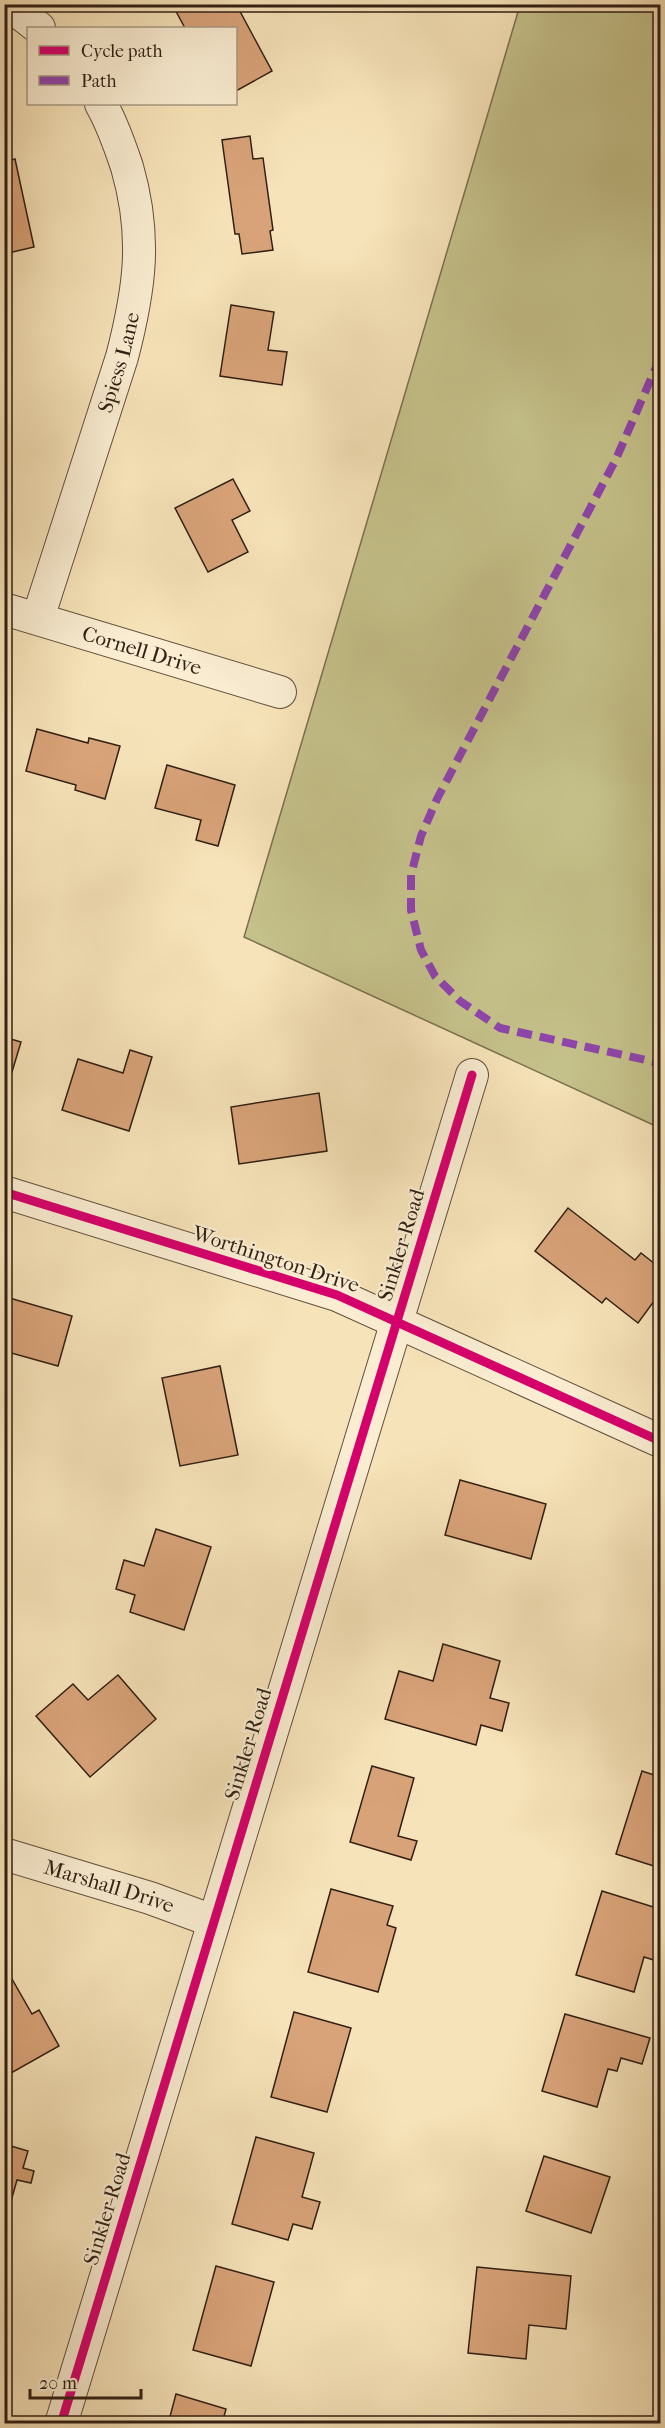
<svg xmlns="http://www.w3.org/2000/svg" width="665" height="2428" font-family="'IM FELL French Canon',serif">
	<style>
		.green { fill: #c5c18a; stroke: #7a704f; stroke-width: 1.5 }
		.building { fill: #d9a379; stroke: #301f14; stroke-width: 1.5 }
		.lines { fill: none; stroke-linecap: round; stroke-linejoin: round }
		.minor-casing { stroke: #62503d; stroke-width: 34 }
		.minor { stroke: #faedd2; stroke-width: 32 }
		.quiet { stroke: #8e44ad; stroke-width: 8; stroke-dasharray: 15 8; stroke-linecap: butt }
		.cycleway-casing { stroke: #faedd2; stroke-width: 13 }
		.cycleway { stroke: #d6006c; stroke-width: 9 }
		.labels { text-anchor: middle; stroke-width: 4.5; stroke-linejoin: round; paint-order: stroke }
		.street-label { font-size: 21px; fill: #301f14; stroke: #faedd2 }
	</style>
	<rect width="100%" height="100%" fill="#f7e3b9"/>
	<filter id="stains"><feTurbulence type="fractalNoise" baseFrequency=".00333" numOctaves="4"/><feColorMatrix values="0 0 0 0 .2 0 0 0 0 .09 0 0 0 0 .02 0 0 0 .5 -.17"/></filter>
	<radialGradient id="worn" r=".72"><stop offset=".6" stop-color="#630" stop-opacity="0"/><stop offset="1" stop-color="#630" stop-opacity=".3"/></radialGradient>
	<path class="green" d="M520,5h140v1123l-416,-191z"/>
	<g class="building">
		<path d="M172,4h64l36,67 -36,20v-63h-51z"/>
		<path d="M250,136l3,23 10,-1 10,72 -3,1 3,19 -31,4 -3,-20h-4l-13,-94z"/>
		<path d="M15,159l19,88 -30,7v-92z"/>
		<path d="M231,305l43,7 -6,38 19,2 -5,33 -62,-9z"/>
		<path d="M233,479l17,32 -18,9 16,32 -40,20 -33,-64z"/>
		<path d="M37,729l51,14 1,-5 31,8 -15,53 -30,-9 1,-5 -50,-14z"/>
		<path d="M167,765l68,20 -17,61 -22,-6 5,-20 -46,-12z"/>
		<path d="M4,1037l17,5 -15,50h-2z"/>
		<path d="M130,1050l22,7 -23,74 -67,-21 16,-51 45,14z"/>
		<path d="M319,1093l8,58 -88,13 -8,-57z"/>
		<path d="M568,1208l67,52 6,-7 19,15v25l-22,30 -32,-25 -4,5 -67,-52z"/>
		<path d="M6,1297l66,19 -14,50 -54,-15z"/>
		<path d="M220,1366l18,89 -58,11 -18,-88z"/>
		<path d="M460,1480l86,24 -15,55 -86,-24z"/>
		<path d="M156,1529l55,18 -27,83 -54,-18 5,-17 -19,-6 8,-29 20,6z"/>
		<path d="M443,1644l57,17 -10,37 19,5 -7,28 -21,-6 -5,20 -91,-26 14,-48 34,10z"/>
		<path d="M118,1675l38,44 -66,58 -54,-61 37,-32 15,16z"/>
		<path d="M372,1766l42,12 -16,58 19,5 -6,19 -61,-18z"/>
		<path d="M642,1771l18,6v91l-44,-14z"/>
		<path d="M331,1889l62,17 -6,19 9,3 -18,64 -70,-20z"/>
		<path d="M602,1891l58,18v53l-16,-5 -10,35 -58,-17z"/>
		<path d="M8,1972l24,42 7,-4 20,36 -55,31v-103z"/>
		<path d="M294,2012l57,16 -24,84 -56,-15z"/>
		<path d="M565,2014l85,24 -8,26 -21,-6 -4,13 -9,-2 -11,38 -55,-16z"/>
		<path d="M256,2137l58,16 -12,44 18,5 -8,27 -19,-5 -5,16 -56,-16z"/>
		<path d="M4,2144l24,7 -5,17 11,3 -3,12 -14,-3 -13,46z"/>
		<path d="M544,2156l66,21 -19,56 -65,-22z"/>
		<path d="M216,2266l58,16 -23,84 -58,-16z"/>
		<path d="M477,2267l94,9 -5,53 -37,-4 -3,34 -58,-6z"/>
		<path d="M176,2394l50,15 -4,15h-54z"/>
	</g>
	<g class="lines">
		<defs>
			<g id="minor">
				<path d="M8,4l31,24"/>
				<path id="s1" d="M4,609l276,83"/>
				<path id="s2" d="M38,618l84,-261c18,-69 25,-121 5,-190 -7,-21 -15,-44 -26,-63"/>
				<path d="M4,1192l333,103 323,146"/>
				<path id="s3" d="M4,1854l146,44 63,23"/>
				<path d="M61,2424l411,-1349"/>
			</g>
		</defs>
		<use href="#minor" class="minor-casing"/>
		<use href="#minor" class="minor"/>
		<path class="quiet" d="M660,358l-44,101 -179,340 -16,37 -10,39v35l10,40 14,26 25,25 40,27 160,35"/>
		<defs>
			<g id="cycleway">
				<path d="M4,1192l333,103 323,146"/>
				<path d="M61,2424l411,-1349"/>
			</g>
		</defs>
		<use href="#cycleway" class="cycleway-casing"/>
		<use href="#cycleway" class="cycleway"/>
	</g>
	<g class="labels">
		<g class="street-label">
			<text dy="7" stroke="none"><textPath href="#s2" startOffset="268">Spiess Lane</textPath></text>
			<text dy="7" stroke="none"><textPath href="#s1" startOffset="144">Cornell Drive</textPath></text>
			<text transform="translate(401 1245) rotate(-73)" y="7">Sinkler Road</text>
			<text transform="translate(276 1259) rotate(18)" y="7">Worthington Drive</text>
			<text transform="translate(248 1744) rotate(-73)" y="7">Sinkler Road</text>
			<text dy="7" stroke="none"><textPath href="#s3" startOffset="110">Marshall Drive</textPath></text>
			<text transform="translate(107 2209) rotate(-73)" y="7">Sinkler Road</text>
		</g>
	</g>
	<rect width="665" height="2428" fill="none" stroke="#f7e3b9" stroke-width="24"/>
	<rect x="6" y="6" width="653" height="2416" fill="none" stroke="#301f14" stroke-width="3"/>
	<rect x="12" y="12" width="641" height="2404" fill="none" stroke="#301f14" stroke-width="1.5"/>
	<rect x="27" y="27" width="210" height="78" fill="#faedd2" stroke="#a99b86" stroke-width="1.5"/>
	<rect x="39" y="46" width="30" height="9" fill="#d6006c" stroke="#a99b86" stroke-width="1.5"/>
	<text x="81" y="57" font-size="18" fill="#301f14">Cycle path</text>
	<rect x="39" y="76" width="30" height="9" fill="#8e44ad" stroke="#a99b86" stroke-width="1.5"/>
	<text x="81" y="87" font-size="18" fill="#301f14">Path</text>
	<path d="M30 2389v9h111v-9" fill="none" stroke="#301f14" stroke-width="3"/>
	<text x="39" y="2389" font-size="18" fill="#301f14" stroke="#faedd2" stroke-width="4.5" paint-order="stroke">20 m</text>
	<rect width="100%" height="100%" filter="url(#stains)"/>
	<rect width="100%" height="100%" fill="url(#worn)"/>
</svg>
